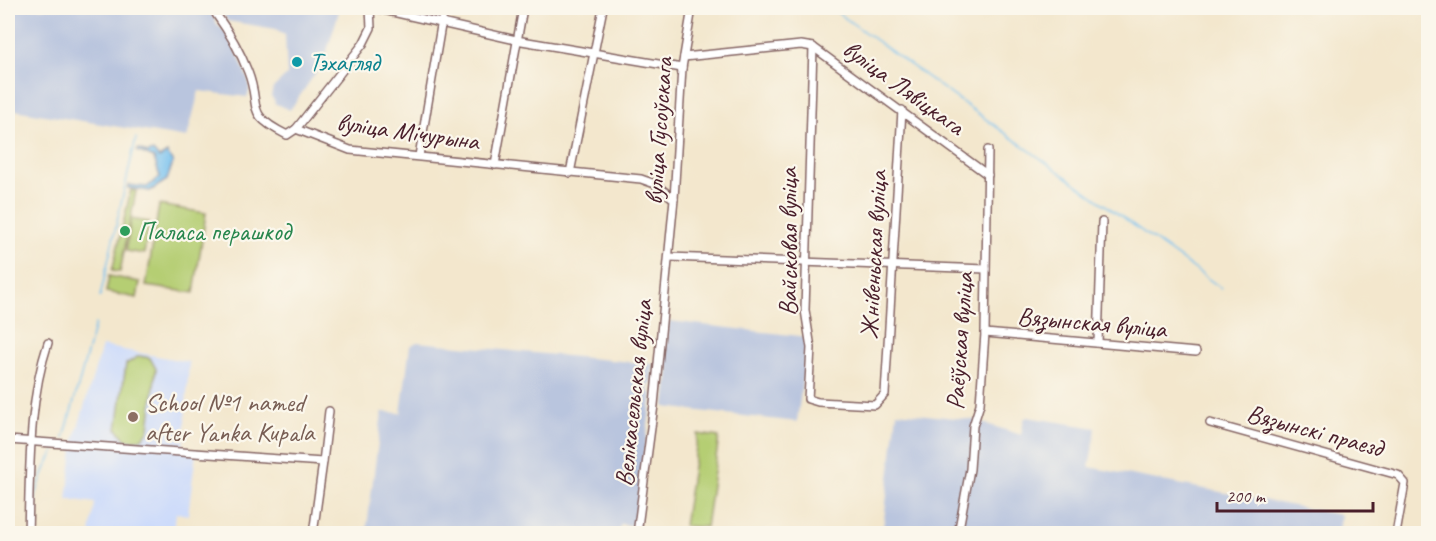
<svg xmlns="http://www.w3.org/2000/svg" width="1436" height="541" font-family="Caveat,sans-serif">
	<style>
		.built { fill: #cddbfa }
		.industrial { fill: #b9c5de }
		.green { fill: #b5ce73; stroke: #80764f; stroke-width: 1.5 }
		.water { fill: #75c0ef; stroke: #60708d; stroke-width: 1.5 }
		.lines { fill: none; stroke-linecap: round; stroke-linejoin: round }
		.stream { stroke: #75c0ef; stroke-width: 1.5 }
		.minor-casing { stroke: #856564; stroke-width: 10 }
		.minor { stroke: #fff; stroke-width: 7 }
		.culture-dot { fill: #0f9aa8; stroke: #fbf7ec; stroke-width: 2 }
		.leisure-dot { fill: #2e9e5b; stroke: #fbf7ec; stroke-width: 2 }
		.education-dot { fill: #8d6e63; stroke: #fbf7ec; stroke-width: 2 }
		.labels { text-anchor: middle; stroke-width: 4.5; stroke-linejoin: round; paint-order: stroke }
		.culture-label { font-size: 26px; fill: #0d838f; stroke: #fbf7ec; text-anchor: start }
		.street-label { font-size: 26px; fill: #4a1f2b; stroke: #fbf7ec }
		.leisure-label { font-size: 26px; fill: #27864d; stroke: #fbf7ec; text-anchor: start }
		.education-label { font-size: 26px; fill: #785e54; stroke: #fbf7ec; text-anchor: start }
	</style>
	<rect width="100%" height="100%" fill="#fbf7ec"/>
	<filter id="ink" filterUnits="userSpaceOnUse"><feTurbulence type="fractalNoise" baseFrequency=".0167" numOctaves="2"/><feDisplacementMap in="SourceGraphic" scale="12" xChannelSelector="R" yChannelSelector="G"/><feConvolveMatrix kernelMatrix="1 2 1 2 8 2 1 2 1" color-interpolation-filters="sRGB"/></filter>
	<filter id="wash" filterUnits="userSpaceOnUse"><feTurbulence type="fractalNoise" baseFrequency=".008" numOctaves="4" result="noise"/><feDisplacementMap in="SourceGraphic" scale="24" xChannelSelector="R" yChannelSelector="G"/><feGaussianBlur stdDeviation="1.35" result="paint"/><feColorMatrix in="noise" values="0 0 0 0 0 0 0 0 0 0 0 0 0 0 0 0 0 1.4 0 .05"/><feComposite in="paint" operator="in"/></filter>
	<g filter="url(#wash)">
		<rect width="100%" height="100%" fill="#f3e7cd"/>
		<path class="built" d="M102,346l87,16 -6,88 13,2 -8,63 -12,-2 -2,20h-84l5,-30 -28,-4 7,-58z"/>
		<g class="industrial">
			<path d="M8,8h205l-1,5 5,12 9,7 12,23 11,27v10l-2,5 -48,-6 -12,47 -179,-29z"/>
			<path d="M221,8h119l-16,53 -34,49 -16,-7 1,-2 -4,-5 2,-8 14,-13 -2,-40 -9,-6 -49,-8z"/>
			<path d="M669,321l139,16 -11,85 -132,-15 4,-40 -5,-1z"/>
			<path d="M417,342l236,22 -1,19 -3,2 -1,6 4,3 -17,132 -14,-2 -4,10h-251l16,-122 19,1 9,-67z"/>
			<path d="M897,412l77,8 47,15 3,-16 3,-2 69,11 -7,39 252,48 -2,19h-477l21,-6z"/>
		</g>
		<g class="green">
			<path d="M131,190l5,1 -16,81 -8,-1z"/>
			<path d="M159,205l47,8 -12,80 -48,-7z"/>
			<path d="M131,219l18,3 -5,32 -18,-3z"/>
			<path d="M109,276l31,6 -3,16 -31,-6z"/>
			<path d="M139,356l11,2 6,11 -7,60c-5,11 -12,12 -23,11l-9,-11 9,-65z"/>
			<path d="M698,434l21,3 -13,90 -22,-1z"/>
		</g>
		<path class="water" d="M139,149l8,4 6,-2 6,7 8,-5 6,9 -6,18 -17,11 -22,-3 1,-3 18,2 13,-10 -6,-19 -17,-7z"/>
		<g class="lines">
			<g class="stream">
				<path d="M831,8l390,280"/>
				<path d="M100,297l36,-159"/>
				<path d="M64,438l31,-114"/>
				<path d="M35,534c-5,-33 5,-59 22,-87"/>
			</g>
		</g>
	</g>
	<g filter="url(#ink)">
		<g class="lines">
			<defs>
				<g id="minor">
					<path d="M217,8l-1,6c13,18 24,37 32,58 14,36 -5,41 39,63l9,-6 67,-85 8,-16 -1,-20"/>
					<path d="M375,8l141,32 166,28"/>
					<path d="M813,47l-8,263 6,38 -3,51 10,3 57,3 10,-11 17,-284"/>
					<path d="M684,57l117,-12 12,2 175,128"/>
					<path d="M296,129l54,21 291,29 14,5 19,15"/>
					<path d="M419,156l25,-148"/>
					<path d="M495,165l28,-157"/>
					<path d="M570,173l33,-165"/>
					<path d="M669,257l317,12"/>
					<path d="M985,333l211,19"/>
					<path d="M1098,343l4,-121"/>
					<path d="M1210,423l188,52 7,8 -9,51"/>
					<path d="M8,440l315,22 -10,72"/>
					<path d="M323,462l6,-51"/>
					<path d="M28,534c2,-63 0,-131 20,-191"/>
					<path d="M637,534l17,-129 20,-206 8,-131 10,-60"/>
					<path d="M958,534l12,-65 3,-43 7,-22 5,-71 3,-183"/>
				</g>
			</defs>
			<use href="#minor" class="minor-casing"/>
			<use href="#minor" class="minor"/>
		</g>
	</g>
	<circle class="culture-dot" cx="297" cy="62" r="6"/>
	<circle class="leisure-dot" cx="125" cy="231" r="6"/>
	<circle class="education-dot" cx="133" cy="417" r="6"/>
	<g class="labels">
		<g class="culture-label">
			<text x="309" y="71">Тэхагляд</text>
		</g>
		<g class="street-label">
			<text transform="translate(904 87) rotate(36)" y="9">вуліца Лявіцкага</text>
			<text transform="translate(408 131) rotate(8)" y="9">вуліца Мічурына</text>
			<text transform="translate(658 131) rotate(-86)" y="9">вуліца Гусоўскага</text>
			<text transform="translate(788 242) rotate(-90)" y="9">Вайсковая вуліца</text>
			<text transform="translate(873 255) rotate(-87)" y="9">Жнівеньская вуліца</text>
			<text transform="translate(1092 322) rotate(5)" y="9">Вязынская вуліца</text>
			<text transform="translate(959 341) rotate(-86)" y="9">Раёўская вуліца</text>
			<text transform="translate(633 393) rotate(-84)" y="9">Велікасельская вуліца</text>
			<text transform="translate(1315 430) rotate(15)" y="9">Вязынскі праезд</text>
		</g>
		<g class="leisure-label">
			<text x="137" y="240">Паласа перашкод</text>
		</g>
		<g class="education-label">
			<text x="145" y="411">School №1 named<tspan x="145" dy="30">after Yanka Kupala</tspan></text>
		</g>
	</g>
	<rect width="1436" height="541" fill="none" stroke="#fbf7ec" stroke-width="30"/>
	<path d="M1217 502v9h156v-9" fill="none" stroke="#4a1f2b" stroke-width="3"/>
	<text x="1226" y="502" font-size="18" fill="#4a1f2b" stroke="#fbf7ec" stroke-width="4.5" paint-order="stroke">200 m</text>
</svg>
